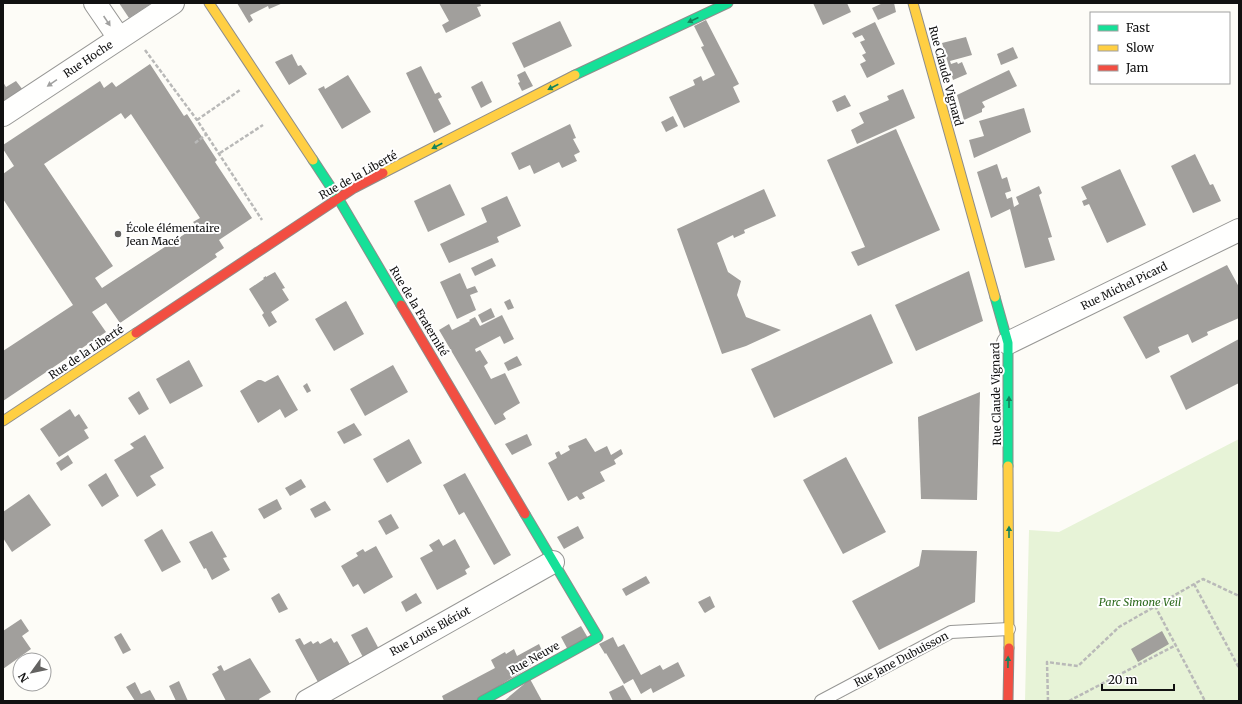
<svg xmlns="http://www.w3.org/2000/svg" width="1242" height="704" font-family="Merriweather,serif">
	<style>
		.green { fill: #e7f3d7 }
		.building { fill: #a19f9c; fill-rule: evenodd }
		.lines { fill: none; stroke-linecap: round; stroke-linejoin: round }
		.lane-casing { stroke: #979795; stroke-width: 14 }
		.street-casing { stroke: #979795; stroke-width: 24 }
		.fast-casing { stroke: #8e8d8b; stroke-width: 11 }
		.slow-casing { stroke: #8e8d8b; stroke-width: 11 }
		.jam-casing { stroke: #8e8d8b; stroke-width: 11 }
		.path { stroke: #b9b9b8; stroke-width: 2.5; stroke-dasharray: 4 2; stroke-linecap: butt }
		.lane { stroke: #fffffe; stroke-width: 12 }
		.street { stroke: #fffffe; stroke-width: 22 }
		.fast { stroke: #16e098; stroke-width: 9 }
		.slow { stroke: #ffcf43; stroke-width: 9 }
		.jam { stroke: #f24e42; stroke-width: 9 }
		.oneway { fill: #14835b }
		.oneway2 { fill: #a0a09f }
		.poi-dot { fill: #646362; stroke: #fff; stroke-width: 1.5 }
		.labels { text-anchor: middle; stroke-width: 4; stroke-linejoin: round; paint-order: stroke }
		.street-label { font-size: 11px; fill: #111; stroke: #fff }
		.poi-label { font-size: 11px; fill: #111; stroke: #fff; text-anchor: start }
		.park-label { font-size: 11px; font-style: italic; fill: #2f6b1f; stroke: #fff }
	</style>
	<rect width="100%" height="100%" fill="#fdfcf7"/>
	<path class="green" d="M1239,439v262h-214l4,-171 30,2z"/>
	<g class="building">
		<path d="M119,3h33l-23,15z"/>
		<path d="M237,3h46l-14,6 -1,-3 -18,9 3,5 -4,3z"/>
		<path d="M439,3h41l1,3 -4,1 4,9 -35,17 -4,-8 7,-4z"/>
		<path d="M813,3h34l4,9 -28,13z"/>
		<path d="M883,3h11l2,9 -18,8 -6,-12z"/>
		<path d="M706,20l33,64 -6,3 7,15 -56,26 -15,-31 26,-12 -2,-5 8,-4 2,5 12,-6 -14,-28 3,-1 -10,-20z"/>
		<path d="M560,21l12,25 -48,22 -12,-25z"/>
		<path d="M875,22l20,42 -28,14 -7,-14 6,-3 -4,-6 4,-2 -6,-11 5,-2 -3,-5 -7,3 -3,-5z"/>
		<path d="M966,37l6,18 -22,6 1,3 6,-2 1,2 4,-2 5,12 -14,6 -11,-37z"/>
		<path d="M1013,47l5,11 -17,7 -4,-11z"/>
		<path d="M292,54l6,12 3,-1 6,9 -18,11 -14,-23z"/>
		<path d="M150,64l34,52 3,-2 30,46 -2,2 37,56 -33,22 5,8 -9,6 2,3 -97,66 -14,-20 -14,9 14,20 -103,69v-50l70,-46 -70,-106v-25l11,-8 -11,-17v-4l97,-64 4,7 8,-6 4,5zM121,113l4,6 6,-5 69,104 -7,4 4,4 -95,62 -7,-10 18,-12 -69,-102z"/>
		<path d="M421,66l14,28 4,-2 3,5 -4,2 13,25 -17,9 -28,-60z"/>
		<path d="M1009,70l8,16 -35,16 3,5 -3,2v3l-18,8 -7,-25z"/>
		<path d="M525,71l8,15 -11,5 -4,-8 2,-1 -3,-7z"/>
		<path d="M348,75l23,37 -29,17 -24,-40 6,-3 1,3z"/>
		<path d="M16,81l7,9 -20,13v-21l3,5z"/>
		<path d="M482,81l10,21 -11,6 -10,-21z"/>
		<path d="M903,89l12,29 -58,26 -6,-14 13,-7 -5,-10 30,-13 -2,-4z"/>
		<path d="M845,95l6,11 -14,6 -5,-11z"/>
		<path d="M1024,108l7,24 -57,26 -5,-18 15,-4 -5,-15z"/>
		<path d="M673,116l5,10 -12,6 -5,-10z"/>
		<path d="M570,124l6,14 -3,1 7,13 -6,3 3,6 -15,7 -3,-6 -25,12 -4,-9 -11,5 -8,-17z"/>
		<path d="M896,129l44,101 -82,36 -7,-14 14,-5 -38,-87z"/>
		<path d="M1195,154l15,31 3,-1 8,17 -28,12 -22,-47z"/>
		<path d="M997,164l5,15 5,-2 4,14 -6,2 2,6 5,-2 2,10 5,-3 -3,-7 23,-11 3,7 -3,2 13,42 -4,1 7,22 -30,8 -15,-59 -19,9 -14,-46z"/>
		<path d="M1120,169l26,56 -39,18 -18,-39 -5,2 -2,-5 5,-2 -6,-12z"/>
		<path d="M450,184l15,31 -37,17 -14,-31z"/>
		<path d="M764,189l12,27 -32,14 1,3 -11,5 -1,-3 -16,8 11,29 13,9 -4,14 9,22 35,13 -35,16 -24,8 -45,-125z"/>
		<path d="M507,196l14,30 -24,11 2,5 -50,21 -9,-19 47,-22 -6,-14z"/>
		<path d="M492,258l4,8 -21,10 -4,-8z"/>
		<path d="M1227,265l12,22v31l-32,14 1,3 -16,8 -4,-9 -30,13 2,5 -14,7 -23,-42z"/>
		<path d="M969,271l14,50 -67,30 -21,-46z"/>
		<path d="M275,272l10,16 -3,1 7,11 -18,12 6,10 -8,5 -7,-12 2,-2 -15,-24 15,-10 -1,-1 3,-2v1z"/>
		<path d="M460,273l7,16 8,-3 3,6 -8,3 6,15 -19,9 -17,-37z"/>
		<path d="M510,299l4,9 -6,2 -4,-8z"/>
		<path d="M346,301l18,33 -30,17 -19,-32z"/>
		<path d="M491,308l4,9 -13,6 -4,-8z"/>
		<path d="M871,314l22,49 -119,55 -23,-49z"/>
		<path d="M502,315l12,24 -10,5 -4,-8 -25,13 1,3 4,-2 8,13 -4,3 7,13 14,-6 15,30 -15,9 -2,2 3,5 -11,6 -56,-95 10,-6 3,6 18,-9 -1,-1 6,-3 5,9z"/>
		<path d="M1239,339v44l-53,27 -16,-34z"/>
		<path d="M517,356l5,9 -14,6 -4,-8z"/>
		<path d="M189,360l14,26 -33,18 -14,-25z"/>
		<path d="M393,365l15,27 -43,24 -15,-27z"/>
		<path d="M278,375l20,35 -13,8 -5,-9 -22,14 -18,-32 18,-11h3l4,2z"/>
		<path d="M307,383l4,8 -4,2 -4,-7z"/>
		<path d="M139,391l10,18 -10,6 -11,-17z"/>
		<path d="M980,392l-3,108 -56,-1 -3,-82z"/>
		<path d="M70,409l5,8 4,-3 9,14 -4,2 5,8 -30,19 -19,-28z"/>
		<path d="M354,423l8,12 -18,9 -7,-12z"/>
		<path d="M527,434l5,11 -20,10 -7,-11z"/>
		<path d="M145,435l19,33 -14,8 6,9 -19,12 -23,-37 20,-12 -4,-4z"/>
		<path d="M586,438l9,14 12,-6 4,9 10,-6 2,5 -9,6 2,4 -16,8 5,9 -23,12 3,5 -5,2 -3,-4 -9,5 -20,-38 9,-5 -2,-5 4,-2 2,4 9,-5 -2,-4z"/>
		<path d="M409,439l13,24 -35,20 -14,-24z"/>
		<path d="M68,455l5,8 -12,8 -5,-8z"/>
		<path d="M846,457l40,75 -43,22 -40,-74z"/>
		<path d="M106,473l13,23 -17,11 -14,-22z"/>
		<path d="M465,473l46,82 -17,10 -30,-53 -5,3 -16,-30z"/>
		<path d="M301,479l5,8 -16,9 -5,-8z"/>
		<path d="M29,494l22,31 -39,27 -9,-14v-26z"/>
		<path d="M277,499l5,10 -18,10 -6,-10z"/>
		<path d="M325,501l6,9 -16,8 -5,-9z"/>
		<path d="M391,514l8,14 -13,7 -8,-14z"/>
		<path d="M578,526l6,12 -20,11 -7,-12z"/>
		<path d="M162,529l19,33 -19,10 -18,-32z"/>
		<path d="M212,531l15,26 -4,1 7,12 -18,10 -6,-12 -2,1 -15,-27z"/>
		<path d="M439,539l4,7 12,-7 15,28 -5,3 2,4 -30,16 -17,-32 13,-7 -4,-6z"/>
		<path d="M376,546l17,31 -29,17 -6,-10 -5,3 -12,-21 17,-10 -2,-3 7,-4 2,3z"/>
		<path d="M922,550l55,1 -2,51 -96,48 -27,-49 67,-35z"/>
		<path d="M646,576l4,7 -24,13 -4,-7z"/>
		<path d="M279,593l9,16 -9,4 -8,-15z"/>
		<path d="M416,593l6,10 -16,9 -5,-10z"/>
		<path d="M710,596l5,11 -10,6 -1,-1 -6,-10z"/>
		<path d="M21,619l8,12 -7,5 9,13 -28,20v-38z"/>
		<path d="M581,626l7,12 -20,12 -7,-13z"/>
		<path d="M367,627l13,24 -16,8 -13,-24z"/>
		<path d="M1162,631l7,13 -31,18 -7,-13z"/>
		<path d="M121,633l10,17 -8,4 -9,-17z"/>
		<path d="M613,637l5,10 6,-3 17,31 19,-10 3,5 15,-8 7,14 -32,17 -2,-5 -10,6 -8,-15 -9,5 -18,-31 -1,1 -6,-10z"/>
		<path d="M300,638l4,7 7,-4 2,3 5,-3 2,3 11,-6 3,5 3,-2 14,25 -32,18 -24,-44z"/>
		<path d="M539,644l6,13 -70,44h-31l-2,-5 53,-28 -4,-8 14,-8 1,2 8,-5 3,7z"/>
		<path d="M250,658l21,34 -12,7 1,2h-34l-14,-27 7,-4 -2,-3 4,-2 3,6z"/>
		<path d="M530,679l12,22h-38z"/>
		<path d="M179,681l9,20h-12l-7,-15z"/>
		<path d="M135,682l6,12 9,-4 6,11h-21l-9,-14z"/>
		<path d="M623,685l9,16h-19l-4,-9z"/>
	</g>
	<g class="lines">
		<defs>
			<path id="lane" d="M821,701l130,-69 58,-3"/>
			<g id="street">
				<path d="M95,3l24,35"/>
				<path d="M3,115l170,-112"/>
				<path d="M1008,343l231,-113"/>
				<path d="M307,701l246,-139"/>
			</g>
			<g id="fast">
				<path d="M575,75l153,-72"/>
				<path d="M313,160l25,38 63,107"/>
				<path d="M995,297l13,46v123"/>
				<path d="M482,701l116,-64 -73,-123"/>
			</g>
			<g id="slow">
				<path d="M209,3l104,157"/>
				<path d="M913,3l82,294"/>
				<path d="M383,173l192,-98"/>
				<path d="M3,421l133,-88"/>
				<path d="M1008,466l1,182"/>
			</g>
			<g id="jam">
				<path d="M401,305l124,209"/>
				<path d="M136,333l218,-145 29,-15"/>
				<path d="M1008,701l1,-53"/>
			</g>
		</defs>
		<use href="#lane" class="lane-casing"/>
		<use href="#street" class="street-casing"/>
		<use href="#fast" class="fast-casing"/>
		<use href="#slow" class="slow-casing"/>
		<use href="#jam" class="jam-casing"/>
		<g class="path">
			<path d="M145,50l52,70 65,100"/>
			<path d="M197,120l43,-30"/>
			<path d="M195,143l12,-9"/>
			<path d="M220,153l43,-28"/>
			<path d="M1194,584l45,84"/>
			<path d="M1155,606l50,95"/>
			<path d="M1048,701l-1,-39 31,4 41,-39 84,-48 36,17"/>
			<path d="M1069,701l107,-56"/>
		</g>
		<use href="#lane" class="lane"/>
		<use href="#street" class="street"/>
		<use href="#fast" class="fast"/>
		<use href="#slow" class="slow"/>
		<use href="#jam" class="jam"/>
	</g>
	<defs><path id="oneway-solid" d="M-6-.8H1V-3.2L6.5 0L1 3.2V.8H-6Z"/></defs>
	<g class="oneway">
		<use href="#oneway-solid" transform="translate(693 20) rotate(155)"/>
		<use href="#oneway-solid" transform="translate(553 87) rotate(153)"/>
		<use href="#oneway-solid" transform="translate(437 146) rotate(153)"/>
		<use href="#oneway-solid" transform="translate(1009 402) rotate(-90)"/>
		<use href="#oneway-solid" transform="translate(1009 532) rotate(-90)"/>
		<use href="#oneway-solid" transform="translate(1008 662) rotate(-89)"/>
	</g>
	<g class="oneway2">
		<use href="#oneway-solid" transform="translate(107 21) rotate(56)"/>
		<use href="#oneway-solid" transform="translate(52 83) rotate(146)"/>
	</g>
	<circle class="poi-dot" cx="118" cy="234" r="4"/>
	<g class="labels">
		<g class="street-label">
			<text transform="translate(88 59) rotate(-34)" y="4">Rue Hoche</text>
			<text transform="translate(946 76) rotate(75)" y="4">Rue Claude Vignard</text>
			<text transform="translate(358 175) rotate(-29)" y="4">Rue de la Liberté</text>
			<text transform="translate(1124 286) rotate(-26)" y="4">Rue Michel Picard</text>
			<text transform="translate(419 311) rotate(59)" y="4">Rue de la Fraternité</text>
			<text transform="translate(86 352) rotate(-34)" y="4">Rue de la Liberté</text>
			<text transform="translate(996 394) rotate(-91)" y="4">Rue Claude Vignard</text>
			<text transform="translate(430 631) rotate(-29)" y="4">Rue Louis Blériot</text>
			<text transform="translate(534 658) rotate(-29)" y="4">Rue Neuve</text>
			<text transform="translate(901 659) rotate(-28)" y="4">Rue Jane Dubuisson</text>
		</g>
		<g class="poi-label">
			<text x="126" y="232">École élémentaire<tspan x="126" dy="13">Jean Macé</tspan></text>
		</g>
		<g class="park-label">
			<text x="1140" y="606">Parc Simone Veil</text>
		</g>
	</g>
	<rect width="1242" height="704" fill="none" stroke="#111111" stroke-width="8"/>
	<rect x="1090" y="12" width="140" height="72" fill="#ffffff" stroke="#a0a0a0"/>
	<rect x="1098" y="25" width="20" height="6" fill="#16e098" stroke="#a0a0a0"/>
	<text x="1126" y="32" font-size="12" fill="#111111">Fast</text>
	<rect x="1098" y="45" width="20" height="6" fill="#ffcf43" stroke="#a0a0a0"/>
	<text x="1126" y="52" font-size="12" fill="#111111">Slow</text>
	<rect x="1098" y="65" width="20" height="6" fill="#f24e42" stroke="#a0a0a0"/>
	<text x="1126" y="72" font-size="12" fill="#111111">Jam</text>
	<g transform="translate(32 672) rotate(237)"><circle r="19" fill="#ffffff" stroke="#a0a0a0"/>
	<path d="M0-3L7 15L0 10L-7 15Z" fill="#646362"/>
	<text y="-6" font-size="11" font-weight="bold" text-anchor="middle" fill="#111111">N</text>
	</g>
	<path d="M1102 684v6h72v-6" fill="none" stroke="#111111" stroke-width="2"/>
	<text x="1108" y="684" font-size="12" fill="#111111" stroke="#ffffff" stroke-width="3" paint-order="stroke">20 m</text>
</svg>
